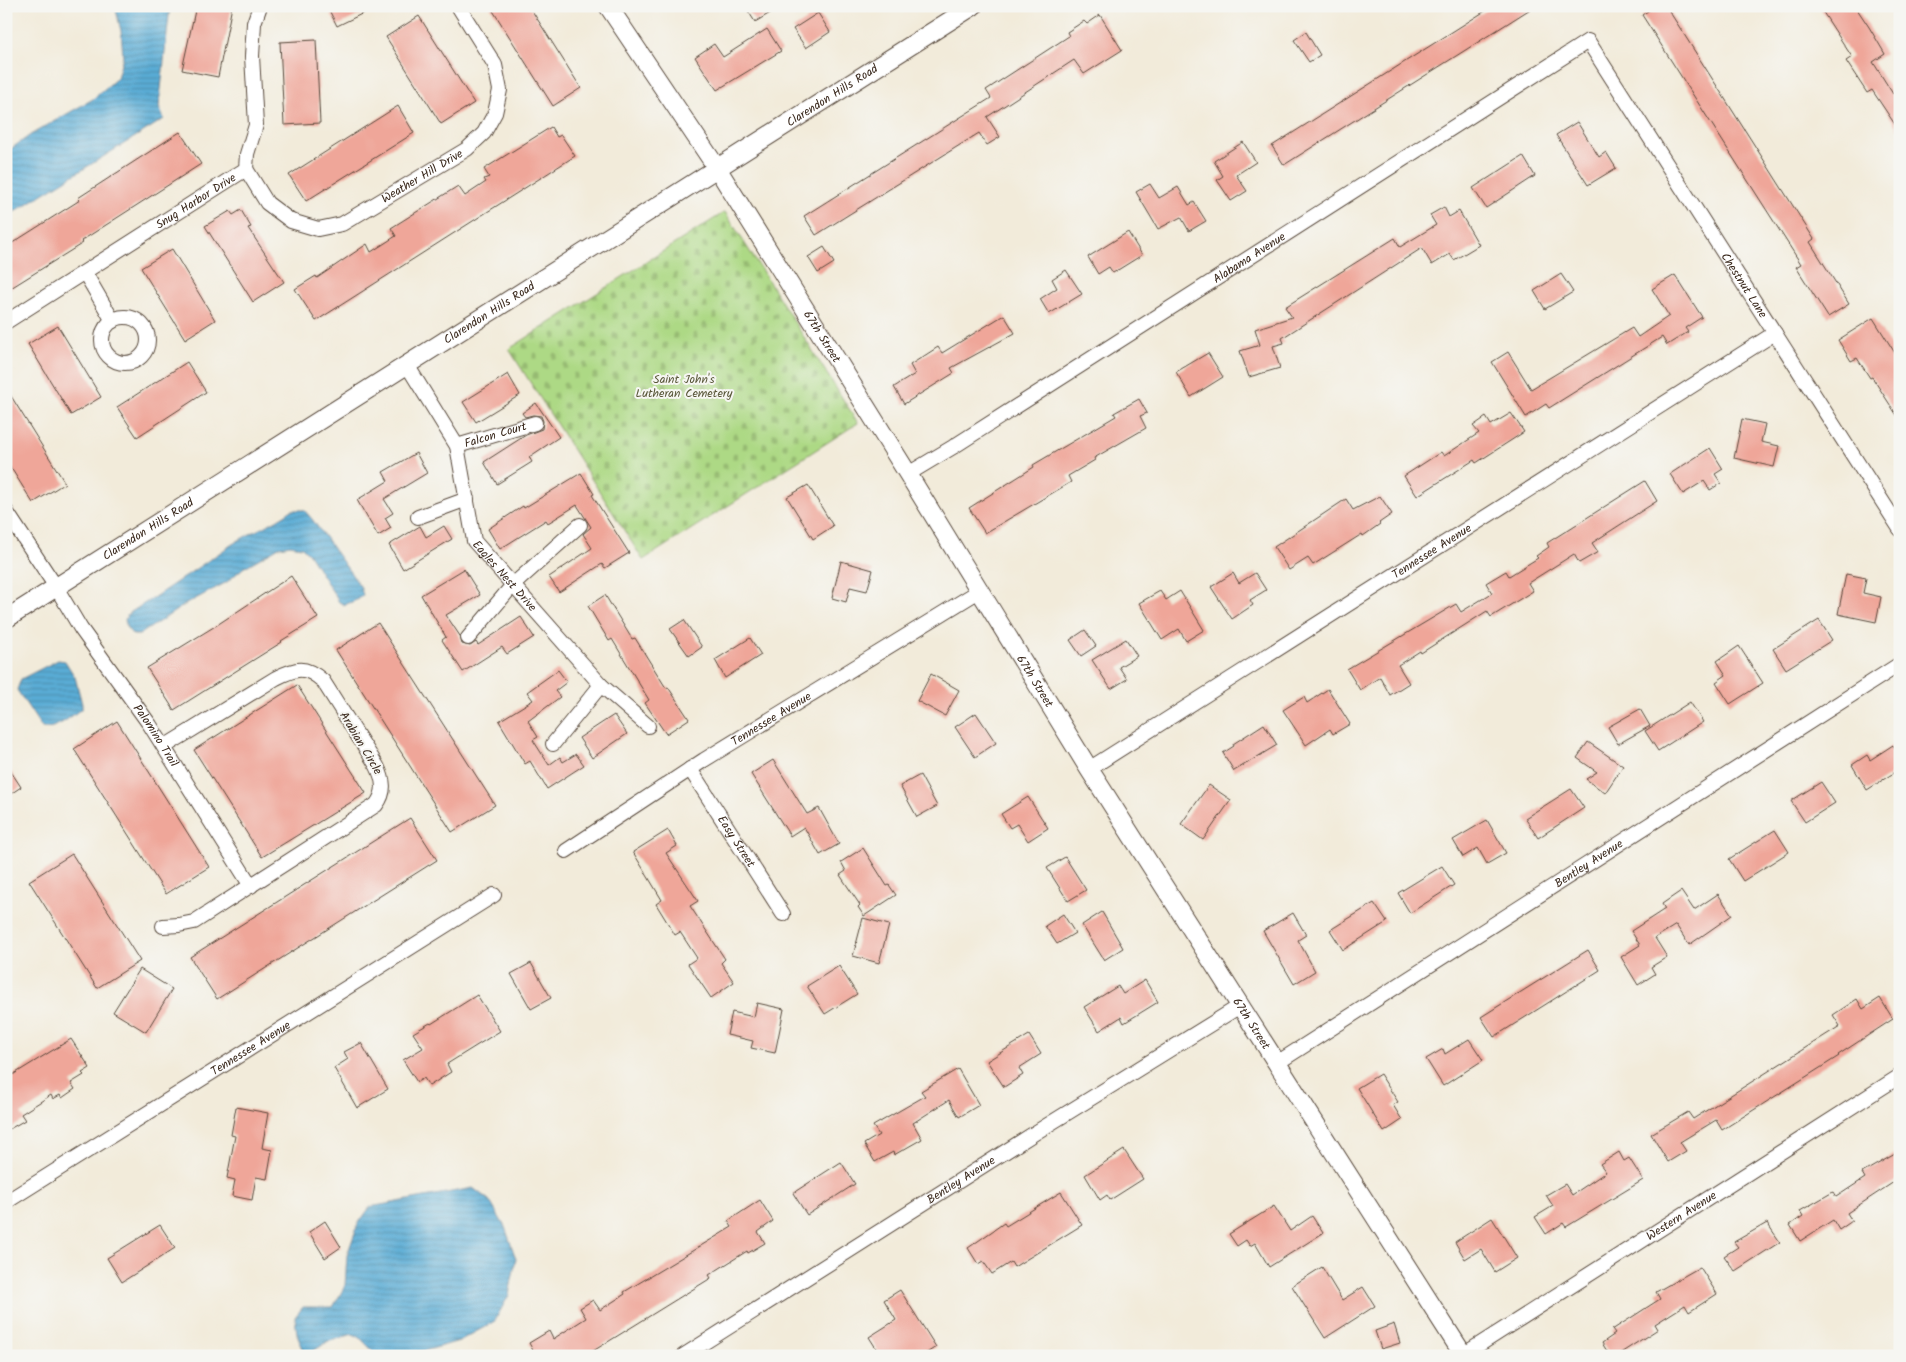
<svg xmlns="http://www.w3.org/2000/svg" width="1906" height="1362" font-family="Kalam,sans-serif">
	<style>
		.cemetery { fill: url(#cemetery-stones); stroke: #748252 }
		.water { fill: url(#water-rules); stroke: #4a6b7a }
		.building { fill: #efa699 }
		.lines { fill: none; stroke-linecap: round; stroke-linejoin: round }
		.minor-casing { stroke: #56473a; stroke-width: 16 }
		.tertiary-casing { stroke: #56473a; stroke-width: 20 }
		.minor { stroke: #fff; stroke-width: 14 }
		.tertiary { stroke: #fff; stroke-width: 18 }
		.labels { text-anchor: middle; stroke-width: 4; stroke-linejoin: round; paint-order: stroke }
		.street-label { font-size: 12px; fill: #3b2a1e; stroke: #f6f6f2 }
		.park-label { font-size: 12px; fill: #585638; stroke: #f6f6f2 }
	</style>
	<defs>
		<pattern id="cemetery-stones" width="16" height="16" patternUnits="userSpaceOnUse" patternTransform="scale(1.25)"><rect width="16" height="16" fill="#add985"/><path d="M2 7V4a2 2 0 0 1 4 0v3zM10 15v-3a2 2 0 0 1 4 0v3z" fill="#96ba72"/></pattern>
		<pattern id="water-rules" width="6" height="5" patternUnits="userSpaceOnUse" patternTransform="scale(1.25)"><rect width="6" height="5" fill="#5aacd5"/><path d="M0 2.5h6" fill="none" stroke="#4c8cac"/></pattern>
	</defs>
	<rect width="100%" height="100%" fill="#f6f6f2"/>
	<filter id="ink" filterUnits="userSpaceOnUse"><feTurbulence type="fractalNoise" baseFrequency=".02" numOctaves="2"/><feDisplacementMap in="SourceGraphic" scale="10" xChannelSelector="R" yChannelSelector="G"/><feConvolveMatrix kernelMatrix="1 2 1 2 8 2 1 2 1" color-interpolation-filters="sRGB"/></filter>
	<filter id="wash" filterUnits="userSpaceOnUse"><feTurbulence type="fractalNoise" baseFrequency=".0096" numOctaves="4" result="noise"/><feDisplacementMap in="SourceGraphic" scale="20" xChannelSelector="R" yChannelSelector="G"/><feGaussianBlur stdDeviation="1.12" result="paint"/><feColorMatrix in="noise" values="0 0 0 0 0 0 0 0 0 0 0 0 0 0 0 0 0 1.4 0 .05"/><feComposite in="paint" operator="in"/></filter>
	<g filter="url(#wash)">
		<rect width="100%" height="100%" fill="#f2ebda"/>
		<path class="cemetery" d="M725,212l133,211 -215,137 -134,-211z"/>
		<g class="water">
			<path d="M115,6h55l-11,101 5,12 -158,98v-65l26,-18 61,-35 24,-21 6,-22 -2,-25z"/>
			<path d="M292,510h12l8,9 48,67 3,9 -4,4 -15,6 -5,-3 -30,-48 -7,-7 -12,-2 -11,2 -36,21 -16,14 -41,22 -47,31h-6l-6,-7 -2,-8 3,-6c35,-22 69,-46 103,-69 20,-13 42,-21 61,-35z"/>
			<path d="M58,660l7,1 10,16 7,27v4c-10,8 -26,22 -40,20l-25,-38 4,-11z"/>
			<path d="M473,1188l16,12 16,27 11,32 -7,36 -15,27 -35,19 -31,9 -26,4 -28,-2 -15,-15 -6,-3 -26,8 -21,14 -9,-22 -2,-17 8,-10h30l12,-21 2,-31 11,-31 12,-17z"/>
		</g>
		<g id="blocks">
			<g class="building">
				<path d="M196,6h36l-14,71 -36,-7z"/>
				<path d="M327,6h51l-41,20z"/>
				<path d="M490,6h39l52,82 -28,18z"/>
				<path d="M745,6h37l-27,16z"/>
				<path d="M1493,6h42l-251,159 -12,-19z"/>
				<path d="M1655,6h11l148,233 -4,3 39,62 -21,13 -32,-50 5,-3 -159,-249z"/>
				<path d="M1819,6h36l14,21 16,27 -12,8 20,32 7,-5v43l-28,-42 -5,3 -21,-32 6,-4z"/>
				<path d="M818,13l12,19 -24,16 -13,-19z"/>
				<path d="M1100,15l22,35 -38,24 -10,-14 -87,57 13,20 -13,8 -8,-12 -163,102 -12,-19 187,-118 -5,-8 83,-54 -2,-4 17,-11 3,3z"/>
				<path d="M419,16l55,87 -33,21 -55,-87z"/>
				<path d="M767,29l14,22 -64,39 -22,-33 19,-13 9,13z"/>
				<path d="M1306,32l14,23 -11,7 -15,-22z"/>
				<path d="M316,40l4,83 -36,2 -4,-83z"/>
				<path d="M398,106l16,27 -108,68 -17,-26z"/>
				<path d="M1577,122l22,35 7,-5 10,16 -28,17 -32,-50z"/>
				<path d="M551,127l6,10 4,-2 14,21 -259,165 -21,-32 21,-13 1,2 50,-34 4,8 25,-16 -5,-8 67,-42 7,10 21,-14 -2,-3 5,-2 -5,-8z"/>
				<path d="M180,132l21,32 -120,77 2,2 -77,48v-44l74,-47 -2,-2z"/>
				<path d="M1243,142l13,20 -20,13 11,16 -16,10 -14,-21 6,-4 -9,-15z"/>
				<path d="M1523,156l12,20 -49,32 -13,-20z"/>
				<path d="M1150,184l9,14 19,-11 11,18 5,-3 12,19 -17,10 -8,-14 -23,12 -22,-37z"/>
				<path d="M1444,207l5,10 10,-6 20,34 -25,15 -4,-6 -18,11 -10,-17 -140,90 2,5 -11,3 7,22 -31,9 -9,-26 20,-6 -5,-16 37,-12 -7,-10 110,-69 5,9 36,-22 -6,-10z"/>
				<path d="M241,210l10,17 -3,1 36,54 -31,20 -48,-76 25,-15 3,4z"/>
				<path d="M1128,232l14,23 -29,18 -4,-6 -11,7 -10,-17z"/>
				<path d="M824,247l10,16 -16,10 -10,-16z"/>
				<path d="M172,249l43,71 -30,19 -44,-71z"/>
				<path d="M1066,270l16,24 -33,20 -9,-15 17,-11 -5,-9z"/>
				<path d="M1561,274l12,18 -28,17 -11,-18z"/>
				<path d="M1675,275l27,42 -17,11 3,4 -21,13 -5,-8 -113,71 -3,-4 -20,13 -34,-55 16,-10 23,37 101,-61 6,9 31,-21 -17,-27z"/>
				<path d="M1004,315l11,18 -64,35 3,5 -50,31 -10,-17 21,-13 -5,-9 28,-18 4,6z"/>
				<path d="M1873,318l27,43v59l-28,-43 -2,1 -13,-20 -6,3 -13,-21z"/>
				<path d="M58,326l43,71 -30,18 -43,-71z"/>
				<path d="M1208,353l15,24 -32,20 -15,-25z"/>
				<path d="M187,362l19,30 -69,45 -20,-30z"/>
				<path d="M508,374l12,21 -44,27 -13,-20z"/>
				<path d="M6,388l59,95 -32,20 -27,-43z"/>
				<path d="M1139,399l8,14 -7,3 6,12 -52,30 1,2 -27,16 3,6 -86,51 -16,-25 65,-41 -1,-2 83,-49 -2,-3z"/>
				<path d="M536,403l23,34 -30,20 3,5 -35,22 -13,-22 42,-27 16,-6 1,-8 -2,-5 -8,-1 -8,2 -3,-4z"/>
				<path d="M1511,413l13,19 -48,31 -2,-3 -57,36 -13,-20 37,-24 3,4 35,-23 -6,-7 13,-9 5,8z"/>
				<path d="M1742,419l23,5 -4,18 18,4 -5,21 -40,-9z"/>
				<path d="M1710,448l13,21 -8,5 6,9 -11,7 -6,-9 -21,13 -13,-20z"/>
				<path d="M416,453l11,20 -43,26 9,14 -8,5 6,10 -13,8 -21,-36 31,-19 -5,-9z"/>
				<path d="M581,473l13,21 -2,1 37,58 -24,15 -3,-4 -43,28 -10,-15 43,-29 -9,-14 8,-7 -14,-22 -29,18 -2,-3 -46,29 -12,-20 35,-23 1,2z"/>
				<path d="M1645,481l12,20 -65,42 6,9 -19,11 -5,-9 -46,29 5,8 -42,26 -4,-6 -66,42 -1,-2 -22,14 11,18 -19,12 -10,-18 -20,13 -13,-21 109,-65 5,8 31,-19 -6,-10 20,-12 3,5 29,-18 -2,-2 13,-9 -2,-4z"/>
				<path d="M808,485l25,41 -20,13 -26,-42z"/>
				<path d="M1380,496l12,18 -13,9 1,1 -17,12 -1,-2 -49,31 -5,-7 -19,12 -15,-23 72,-48 7,11z"/>
				<path d="M420,526l6,11 18,-11 8,13 -49,30 -14,-24z"/>
				<path d="M841,561l32,9 -6,21 -17,-4 -4,15 -14,-4z"/>
				<path d="M464,569l16,26 -34,20 14,21 2,8 8,2 6,-4 2,3 43,-28 13,20 -27,17 -5,-7 -39,25 -21,-32 4,-3 -25,-42z"/>
				<path d="M1233,573l6,10 16,-10 11,17 -16,10 3,5 -21,14 -21,-32z"/>
				<path d="M1846,574l20,4 -3,15 18,4 -5,25 -38,-8z"/>
				<path d="M291,576l27,42 -37,23 1,1 -108,68 -27,-42 70,-43z"/>
				<path d="M1160,591l6,9 14,-9 24,39 -18,11 -7,-12 -17,11 -23,-37z"/>
				<path d="M605,595l27,44 3,-1 31,50 2,-1 21,32 -23,15 -21,-31 4,-3 -37,-61 -3,2 -21,-35z"/>
				<path d="M684,620l18,27 -13,9 -19,-27z"/>
				<path d="M1819,620l13,20 -46,29 -13,-20z"/>
				<path d="M378,623l117,182 -43,27 -116,-182z"/>
				<path d="M1085,630l11,16 -15,10 -11,-16z"/>
				<path d="M750,638l11,17 -36,23 -10,-18z"/>
				<path d="M1126,639l11,17 -18,11 8,12 -16,10 -19,-29z"/>
				<path d="M1739,646l24,37 -33,21 -14,-22 10,-7 -9,-14z"/>
				<path d="M558,670l9,12 -12,9 5,6 -32,24 10,16 -5,3 16,25 11,-8 3,5 13,-8 8,11 -37,24 -17,-28 -5,3 -26,-43 34,-21 -6,-8z"/>
				<path d="M931,674l28,16 -14,26 -28,-15z"/>
				<path d="M297,685l69,108 -104,64 -68,-107z"/>
				<path d="M1328,689l22,35 -17,10 -3,-5 -24,16 -23,-35 21,-13 3,6z"/>
				<path d="M1690,702l13,20 -45,29 -13,-20z"/>
				<path d="M1640,709l10,17 -32,18 -10,-17z"/>
				<path d="M976,713l20,30 -21,14 -20,-30z"/>
				<path d="M614,715l13,19 -35,24 -13,-20z"/>
				<path d="M117,721l92,146 -43,27 -92,-145z"/>
				<path d="M1264,724l13,21 -43,26 -11,-18 11,-7 -1,-2z"/>
				<path d="M1588,742l35,24 -18,27 -19,-14 11,-7 -20,-14z"/>
				<path d="M1893,745l7,11v13l-33,21 -15,-25 15,-10 3,5z"/>
				<path d="M773,760l34,54 12,-6 20,36 -19,11 -16,-28 -14,9 -39,-62z"/>
				<path d="M6,764l15,23 -15,10z"/>
				<path d="M920,775l17,31 -20,11 -17,-31z"/>
				<path d="M1821,782l14,21 -30,19 -14,-21z"/>
				<path d="M1209,785l22,15 -28,40 -22,-16z"/>
				<path d="M1571,789l13,19 -46,30 -13,-20z"/>
				<path d="M1028,797l20,31 -20,13 -11,-17 -7,4 -9,-14z"/>
				<path d="M410,818l27,42 -220,139 -27,-42z"/>
				<path d="M1487,820l19,33 -19,11 -9,-16 -15,9 -10,-17z"/>
				<path d="M668,830l9,16 -11,7 32,48 -8,5 35,53 -4,4 13,19 -23,16 -23,-34 9,-6 -17,-26 -5,3 -19,-31 6,-4 -29,-48z"/>
				<path d="M1775,830l14,22 -46,29 -14,-22z"/>
				<path d="M863,848l24,38 2,-1 7,10 -32,21 -6,-9 2,-2 -20,-30 6,-4 -5,-9z"/>
				<path d="M72,854l68,107 -43,27 -68,-107z"/>
				<path d="M1065,857l21,33 -18,11 -21,-33z"/>
				<path d="M1442,866l12,19 -44,28 -12,-20z"/>
				<path d="M1681,891l13,19 24,-16 14,21 -43,30 -13,-20 -21,13 12,19 -16,10 4,7 -17,11 -17,-28 19,-12 -9,-14 34,-22 -3,-5z"/>
				<path d="M1374,903l13,19 -44,28 -13,-20z"/>
				<path d="M1102,912l21,36 -19,12 -22,-35z"/>
				<path d="M1293,913l13,22 -8,5 17,31 -21,13 -31,-53z"/>
				<path d="M1063,914l12,19 -18,11 -12,-18z"/>
				<path d="M863,918l26,7 -10,38 -26,-7z"/>
				<path d="M1588,950l12,20 -106,67 -13,-20z"/>
				<path d="M531,963l20,35 -20,11 -20,-35z"/>
				<path d="M839,966l18,28 -32,20 -18,-28z"/>
				<path d="M140,969l32,20 -26,43 -33,-20z"/>
				<path d="M1145,980l13,22 -34,21 -3,-6 -22,14 -15,-24 34,-21 5,8z"/>
				<path d="M477,995l23,36 -53,33 4,8 -22,14 -5,-8 -7,4 -14,-22 20,-12 -10,-15 17,-10 1,1z"/>
				<path d="M1880,998l13,21 -55,36 1,1 -117,74 -6,-10 -36,22 6,9 -18,11 -17,-28 37,-22 5,7 147,-93 -7,-11 24,-16 6,10z"/>
				<path d="M757,1003l27,6 -9,44 -24,-5 2,-7 -26,-6 5,-23 22,5z"/>
				<path d="M1029,1035l12,19 -22,14 4,7 -19,12 -17,-26z"/>
				<path d="M71,1039l19,29 -8,5 2,2 -13,8 4,6 -13,9 -2,-3 -7,4 -2,-4 -30,19 4,6 -19,11v-52z"/>
				<path d="M1469,1039l14,21 -40,26 -17,-27 17,-10 2,5z"/>
				<path d="M361,1043l27,46 -31,19 -23,-40 14,-9 -4,-7z"/>
				<path d="M958,1069l21,36 -20,12 -10,-17 -36,23 9,16 -28,16 -1,-3 -18,10 -11,-18 15,-9 -6,-9 52,-30 -4,-5z"/>
				<path d="M1380,1074l18,28 -5,3 9,15 -18,12 -27,-44z"/>
				<path d="M236,1107l32,6 -6,35 10,2 -5,29 -11,-2 -4,23 -20,-4 3,-16 -8,-2 8,-42 -4,-1z"/>
				<path d="M1124,1150l19,29 -33,21 -3,-5 -7,5 -15,-25z"/>
				<path d="M1619,1152l5,9 5,-3 14,22 -77,47 -3,-4 -17,11 -11,-17 18,-11 -7,-11 19,-11 7,11 34,-23 -6,-8z"/>
				<path d="M1895,1154l5,7v17l-53,35 5,8 -13,9 -6,-10 -33,21 -10,-16 13,-9 -3,-5 33,-19 3,5 29,-19 -3,-5z"/>
				<path d="M841,1162l14,22 -48,31 -14,-22z"/>
				<path d="M1061,1192l21,33 -68,42 -3,-5 -19,12 -9,-13 -5,3 -10,-16 36,-25 2,3z"/>
				<path d="M760,1200l13,21 -15,11 7,11 -17,10 -1,-2 -38,24 2,3 -126,78h-49l-7,-13 20,-12 4,8 33,-21 -6,-10 13,-8 7,10 25,-16 -1,-2 108,-65 -4,-6z"/>
				<path d="M1274,1206l16,25 22,-15 11,17 -54,34 -14,-24 -5,3 -4,-6 -9,6 -8,-12z"/>
				<path d="M1492,1218l25,40 -22,14 -14,-23 -16,10 -10,-17z"/>
				<path d="M325,1221l16,26 -16,11 -16,-26z"/>
				<path d="M1767,1223l13,19 -45,29 -11,-15 14,-9 -4,-5z"/>
				<path d="M160,1225l15,23 -53,34 -15,-24z"/>
				<path d="M1322,1267l20,33 21,-13 12,19 -50,32 -33,-52z"/>
				<path d="M1700,1267l17,27 -28,18 -4,-7 -30,19 3,5 -42,27h-6l-8,-13 13,-9 -3,-4 48,-31 -4,-7z"/>
				<path d="M900,1290l36,57 -14,9h-41l-12,-19 27,-17 -12,-20z"/>
				<path d="M1394,1324l6,19 -19,6 -6,-18z"/>
			</g>
		</g>
	</g>
	<g filter="url(#ink)">
		<use href="#blocks" fill-opacity="0" stroke="#56473a" stroke-width="1"/>
		<g class="lines">
			<defs>
				<g id="minor">
					<path id="s1" d="M246,169l21,34 24,18 27,8 24,-5 125,-75 17,-16 11,-20 5,-23 -5,-25 -37,-59"/>
					<path d="M85,273l28,48"/>
					<circle cx="125" cy="340" r="23"/>
					<path id="s2" d="M6,322l240,-153 1,-15 9,-29 -4,-69 2,-33 6,-17"/>
					<path id="s3" d="M407,365l50,81 17,95 127,144 47,41"/>
					<path id="s4" d="M457,446l78,-23"/>
					<path id="s5" d="M908,474l45,-27 635,-406 312,488"/>
					<path id="s6" d="M6,511l50,76 25,42 69,96 101,161"/>
					<path d="M418,517l49,-18"/>
					<path d="M468,638l45,-53 67,-60"/>
					<path d="M553,744l48,-59"/>
					<path id="s7" d="M690,769l93,145"/>
					<path id="s8" d="M1089,769l686,-436"/>
					<path id="s9" d="M566,851l138,-91 275,-169"/>
					<path d="M163,926l16,-1 15,-3 182,-117c10,-13 8,-25 1,-39l-54,-85c-18,-16 -27,-13 -47,-3l-112,69"/>
					<path id="s10" d="M1277,1063l623,-399"/>
					<path id="s11" d="M6,1202l488,-307"/>
					<path id="s12" d="M1463,1355l437,-279"/>
					<path id="s13" d="M683,1356l347,-220 210,-130"/>
				</g>
				<g id="tertiary">
					<path id="s14" d="M608,6l109,162 191,306 181,295 375,587"/>
					<path id="s15" d="M6,619l967,-613"/>
				</g>
			</defs>
			<use href="#minor" class="minor-casing"/>
			<use href="#tertiary" class="tertiary-casing"/>
			<use href="#minor" class="minor"/>
			<use href="#tertiary" class="tertiary"/>
		</g>
	</g>
	<g class="labels">
		<g class="street-label">
			<text dy="4" stroke="none"><textPath href="#s15" startOffset="978">Clarendon Hills Road</textPath></text>
			<text dy="4" stroke="none"><textPath href="#s1" startOffset="216">Weather Hill Drive</textPath></text>
			<text dy="4" stroke="none"><textPath href="#s2" startOffset="225">Snug Harbor Drive</textPath></text>
			<text dy="4" stroke="none"><textPath href="#s5" startOffset="404">Alabama Avenue</textPath></text>
			<text dy="4" stroke="none"><textPath href="#s5" startOffset="1096">Chestnut Lane</textPath></text>
			<text dy="4" stroke="none"><textPath href="#s15" startOffset="572">Clarendon Hills Road</textPath></text>
			<text dy="4" stroke="none"><textPath href="#s14" startOffset="394">67th Street</textPath></text>
			<text dy="4" stroke="none"><textPath href="#s4" startOffset="40">Falcon Court</textPath></text>
			<text dy="4" stroke="none"><textPath href="#s15" startOffset="168">Clarendon Hills Road</textPath></text>
			<text dy="4" stroke="none"><textPath href="#s8" startOffset="406">Tennessee Avenue</textPath></text>
			<text dy="4" stroke="none"><textPath href="#s3" startOffset="238">Eagles Nest Drive</textPath></text>
			<text dy="4" stroke="none"><textPath href="#s14" startOffset="799">67th Street</textPath></text>
			<text dy="4" stroke="none"><textPath href="#s9" startOffset="244">Tennessee Avenue</textPath></text>
			<text dy="4" stroke="none"><textPath href="#s6" startOffset="270">Palomino Trail</textPath></text>
			<text transform="translate(361 743) rotate(59)" y="4">Arabian Circle</text>
			<text dy="4" stroke="none"><textPath href="#s7" startOffset="86">Easy Street</textPath></text>
			<text dy="4" stroke="none"><textPath href="#s10" startOffset="370">Bentley Avenue</textPath></text>
			<text dy="4" stroke="none"><textPath href="#s14" startOffset="1204">67th Street</textPath></text>
			<text dy="4" stroke="none"><textPath href="#s11" startOffset="289">Tennessee Avenue</textPath></text>
			<text dy="4" stroke="none"><textPath href="#s13" startOffset="329">Bentley Avenue</textPath></text>
			<text dy="4" stroke="none"><textPath href="#s12" startOffset="259">Western Avenue</textPath></text>
		</g>
		<g class="park-label">
			<text x="684" y="383">Saint John's<tspan x="684" dy="14">Lutheran Cemetery</tspan></text>
		</g>
	</g>
	<rect width="1906" height="1362" fill="none" stroke="#f6f6f2" stroke-width="25"/>
</svg>
